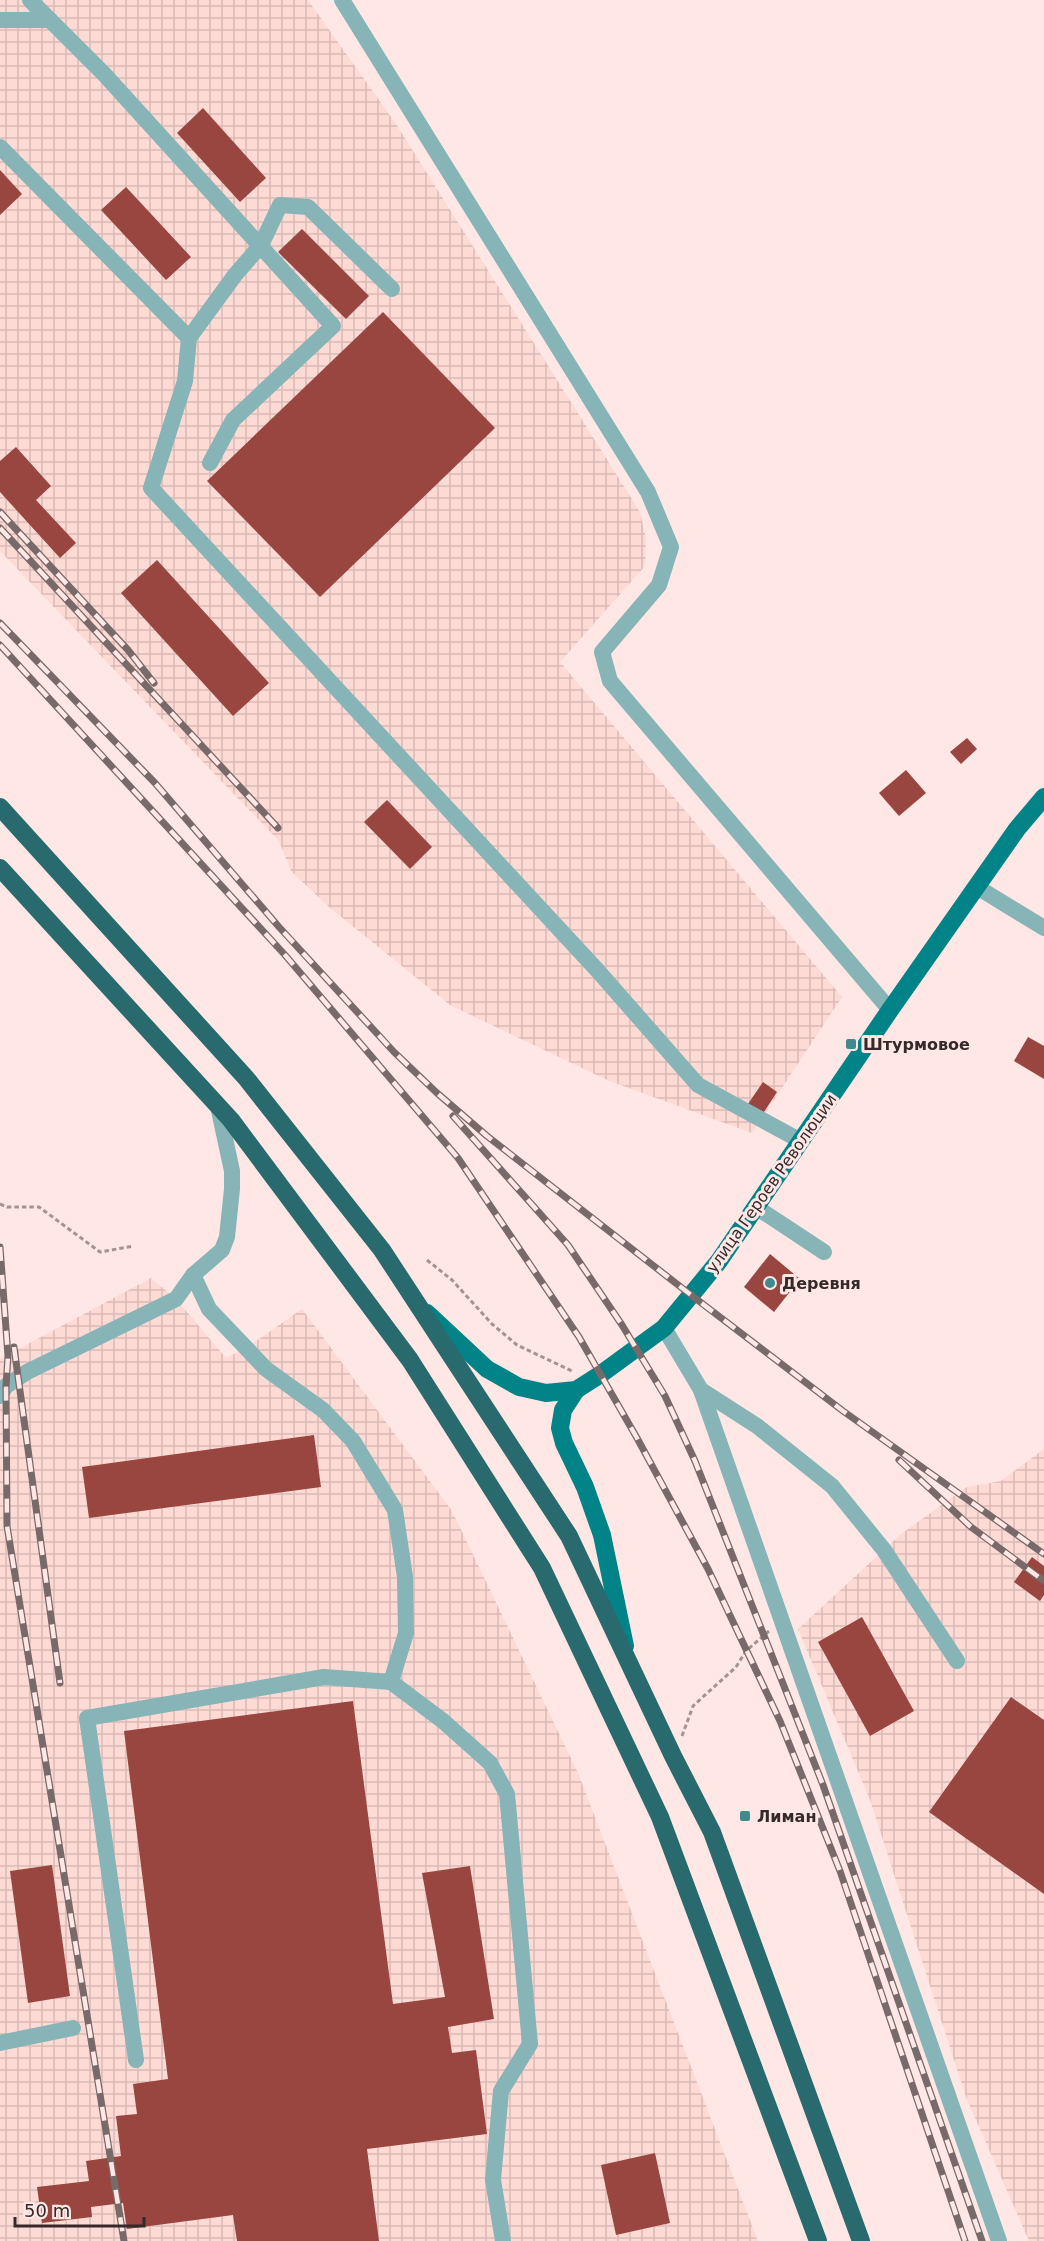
<svg xmlns="http://www.w3.org/2000/svg" width="1044" height="2241" font-family="'DejaVu Sans',sans-serif">
	<style>
		.industrial { fill: url(#industrial-grid) }
		.building { fill: #98463f }
		.lines { fill: none; stroke-linecap: round; stroke-linejoin: round }
		.path { stroke: #a49391; stroke-width: 3; stroke-dasharray: 4.5 3; stroke-linecap: butt }
		.minor { stroke: #86b4b7; stroke-width: 16 }
		.major { stroke: #028388; stroke-width: 18 }
		.highway { stroke: #286a6e; stroke-width: 18 }
		.rail-casing { stroke: #786a68; stroke-width: 7 }
		.rail { stroke: #fee7e4; stroke-width: 4.5; stroke-dasharray: 14; stroke-linecap: butt }
		.poi-dot { fill: #41898d; stroke: #fee7e4; stroke-width: 2 }
		.labels { text-anchor: middle; stroke-width: 6; stroke-linejoin: round; paint-order: stroke }
		.poi-label { font-size: 16px; font-weight: bold; fill: #342a29; stroke: #fee7e4; text-anchor: start }
		.street-label { font-size: 16px; fill: #342a29; stroke: #fee7e4 }
	</style>
	<defs>
		<pattern id="industrial-grid" width="8" height="8" patternUnits="userSpaceOnUse" patternTransform="scale(1.5)"><rect width="8" height="8" fill="#fedad5"/><path d="M0 4h8M4 0v8" fill="none" stroke="#dabbb7"/></pattern>
	</defs>
	<rect width="100%" height="100%" fill="#fee7e4"/>
	<g class="industrial">
		<path d="M0,0h308l88,124 244,388 6,27 -1,27 -85,96 282,335 -90,136 -145,-53 -157,-75 -121,-98 -38,-36 -12,-30 -279,-290z"/>
		<path d="M151,1278l25,21 50,59 20,-10 56,-39 150,202 126,262 180,468h-758v-882z"/>
		<path d="M1044,1449v792h-15l-63,-144 -96,-297 -72,-171 103,-95 66,-47 34,-6z"/>
	</g>
	<g class="building">
		<path d="M203,108l63,70 -26,24 -63,-69z"/>
		<path d="M0,170l22,24 -22,21z"/>
		<path d="M126,187l65,70 -25,23 -65,-70z"/>
		<path d="M302,229l67,67 -23,23 -68,-67z"/>
		<path d="M383,312l112,116 -175,169 -113,-116z"/>
		<path d="M16,447l35,39 -15,14 40,43 -16,15 -60,-66v-31z"/>
		<path d="M157,560l112,123 -36,33 -112,-123z"/>
		<path d="M967,738l10,11 -16,15 -11,-12z"/>
		<path d="M906,770l20,23 -27,23 -20,-23z"/>
		<path d="M387,800l45,47 -22,22 -46,-47z"/>
		<path d="M1028,1037l16,9v33l-30,-18z"/>
		<path d="M763,1082l14,10 -15,23 -14,-11z"/>
		<path d="M770,1254l30,25 -26,33 -30,-25z"/>
		<path d="M314,1435l7,52 -232,31 -7,-51z"/>
		<path d="M1032,1557l12,9v29l-4,6 -26,-19z"/>
		<path d="M862,1617l52,94 -44,25 -52,-94z"/>
		<path d="M1011,1697l33,23v174l-115,-82z"/>
		<path d="M353,1701l40,303 52,-7 -23,-124 48,-7 24,153 -46,8 4,26 24,-3 11,84 -120,15 12,92h-142l-4,-26 -106,14 -4,-26 -32,4 1,10 -50,6 -5,-36 52,-6 -3,-20 35,-5 -5,-40 21,-2 -4,-30 35,-5 -44,-348z"/>
		<path d="M52,1865l18,131 -42,7 -18,-132z"/>
		<path d="M655,2153l15,70 -54,12 -15,-70z"/>
	</g>
	<g class="lines">
		<g class="path">
			<path d="M0,1204l7,3h32l61,45 34,-6"/>
			<path d="M427,1260l25,20 40,44 25,21 57,27"/>
			<path d="M682,1736l11,-30 43,-39 10,-16 23,-20"/>
		</g>
		<g class="minor">
			<path d="M30,0l74,74 229,252 -100,94 -23,43"/>
			<path d="M342,0l306,492 23,55 -12,38 -57,67 8,29 280,329"/>
			<path d="M0,20h50"/>
			<path d="M0,147l189,191"/>
			<path d="M392,289l-84,-82 -28,-2 -19,40 -26,30 -46,63 -4,43 -34,107 447,483 100,114 103,56"/>
			<path d="M977,887l67,41"/>
			<path d="M756,1207l68,45"/>
			<path d="M664,1328l37,62 298,851"/>
			<path d="M701,1390l56,36 75,60 52,64 73,111"/>
			<path d="M0,1396l6,-10 21,-14 149,-73 17,-24 29,-25 5,-13 5,-48v-18l-14,-65"/>
			<path d="M391,1682l52,39 47,42 17,31 23,250 -29,47 -8,89 10,61"/>
			<path d="M0,2043l73,-15"/>
			<path d="M136,2060l-49,-342 237,-41 67,5 15,-49 -1,-56 -10,-67 -42,-69 -30,-31 -57,-41 -57,-60 -16,-34"/>
		</g>
		<g class="major">
			<path d="M427,1313l60,56 32,18 27,6 30,-3 25,-16 63,-46 55,-67 171,-251 127,-181 27,-32"/>
			<path d="M576,1390l-13,20 -3,18 4,15 21,44 17,48 23,111"/>
		</g>
		<g class="highway">
			<path d="M0,807l246,271 136,172 187,286 104,220 39,76 149,409"/>
			<path d="M0,868l231,252 179,240 132,208 118,249 158,424"/>
		</g>
		<defs>
			<g id="rail">
				<path d="M0,512l128,138 26,33"/>
				<path d="M0,528l278,300"/>
				<path d="M0,623l155,160 124,144 115,125 43,41 50,43 204,159 152,116 201,143"/>
				<path d="M0,645l285,310 173,203 121,179 58,101 71,131 72,152 60,150 125,370"/>
				<path d="M453,1116l115,129 54,80 43,71 30,65 128,324 159,456"/>
				<path d="M0,1247l8,109 -2,30 1,140 117,715"/>
				<path d="M14,1347l46,336"/>
				<path d="M899,1460l72,67 73,54"/>
			</g>
		</defs>
		<use href="#rail" class="rail-casing"/>
		<use href="#rail" class="rail"/>
	</g>
	<g class="poi-dot">
		<rect x="845" y="1038" width="12" height="12" rx="3"/>
		<circle cx="770" cy="1283" r="6"/>
		<rect x="739" y="1810" width="12" height="12" rx="3"/>
	</g>
	<g class="labels">
		<g class="poi-label">
			<text x="863" y="1050">Штурмовое</text>
			<text x="782" y="1289">Деревня</text>
			<text x="757" y="1822">Лиман</text>
		</g>
		<g class="street-label">
			<text transform="translate(771 1183) rotate(-55)" y="6">улица Героев Революции</text>
		</g>
	</g>
	<path d="M15 2217v9h129v-9" fill="none" stroke="#342a29" stroke-width="3"/>
	<text x="24" y="2217" font-size="18" fill="#342a29" stroke="#fee7e4" stroke-width="4.5" paint-order="stroke">50 m</text>
</svg>
